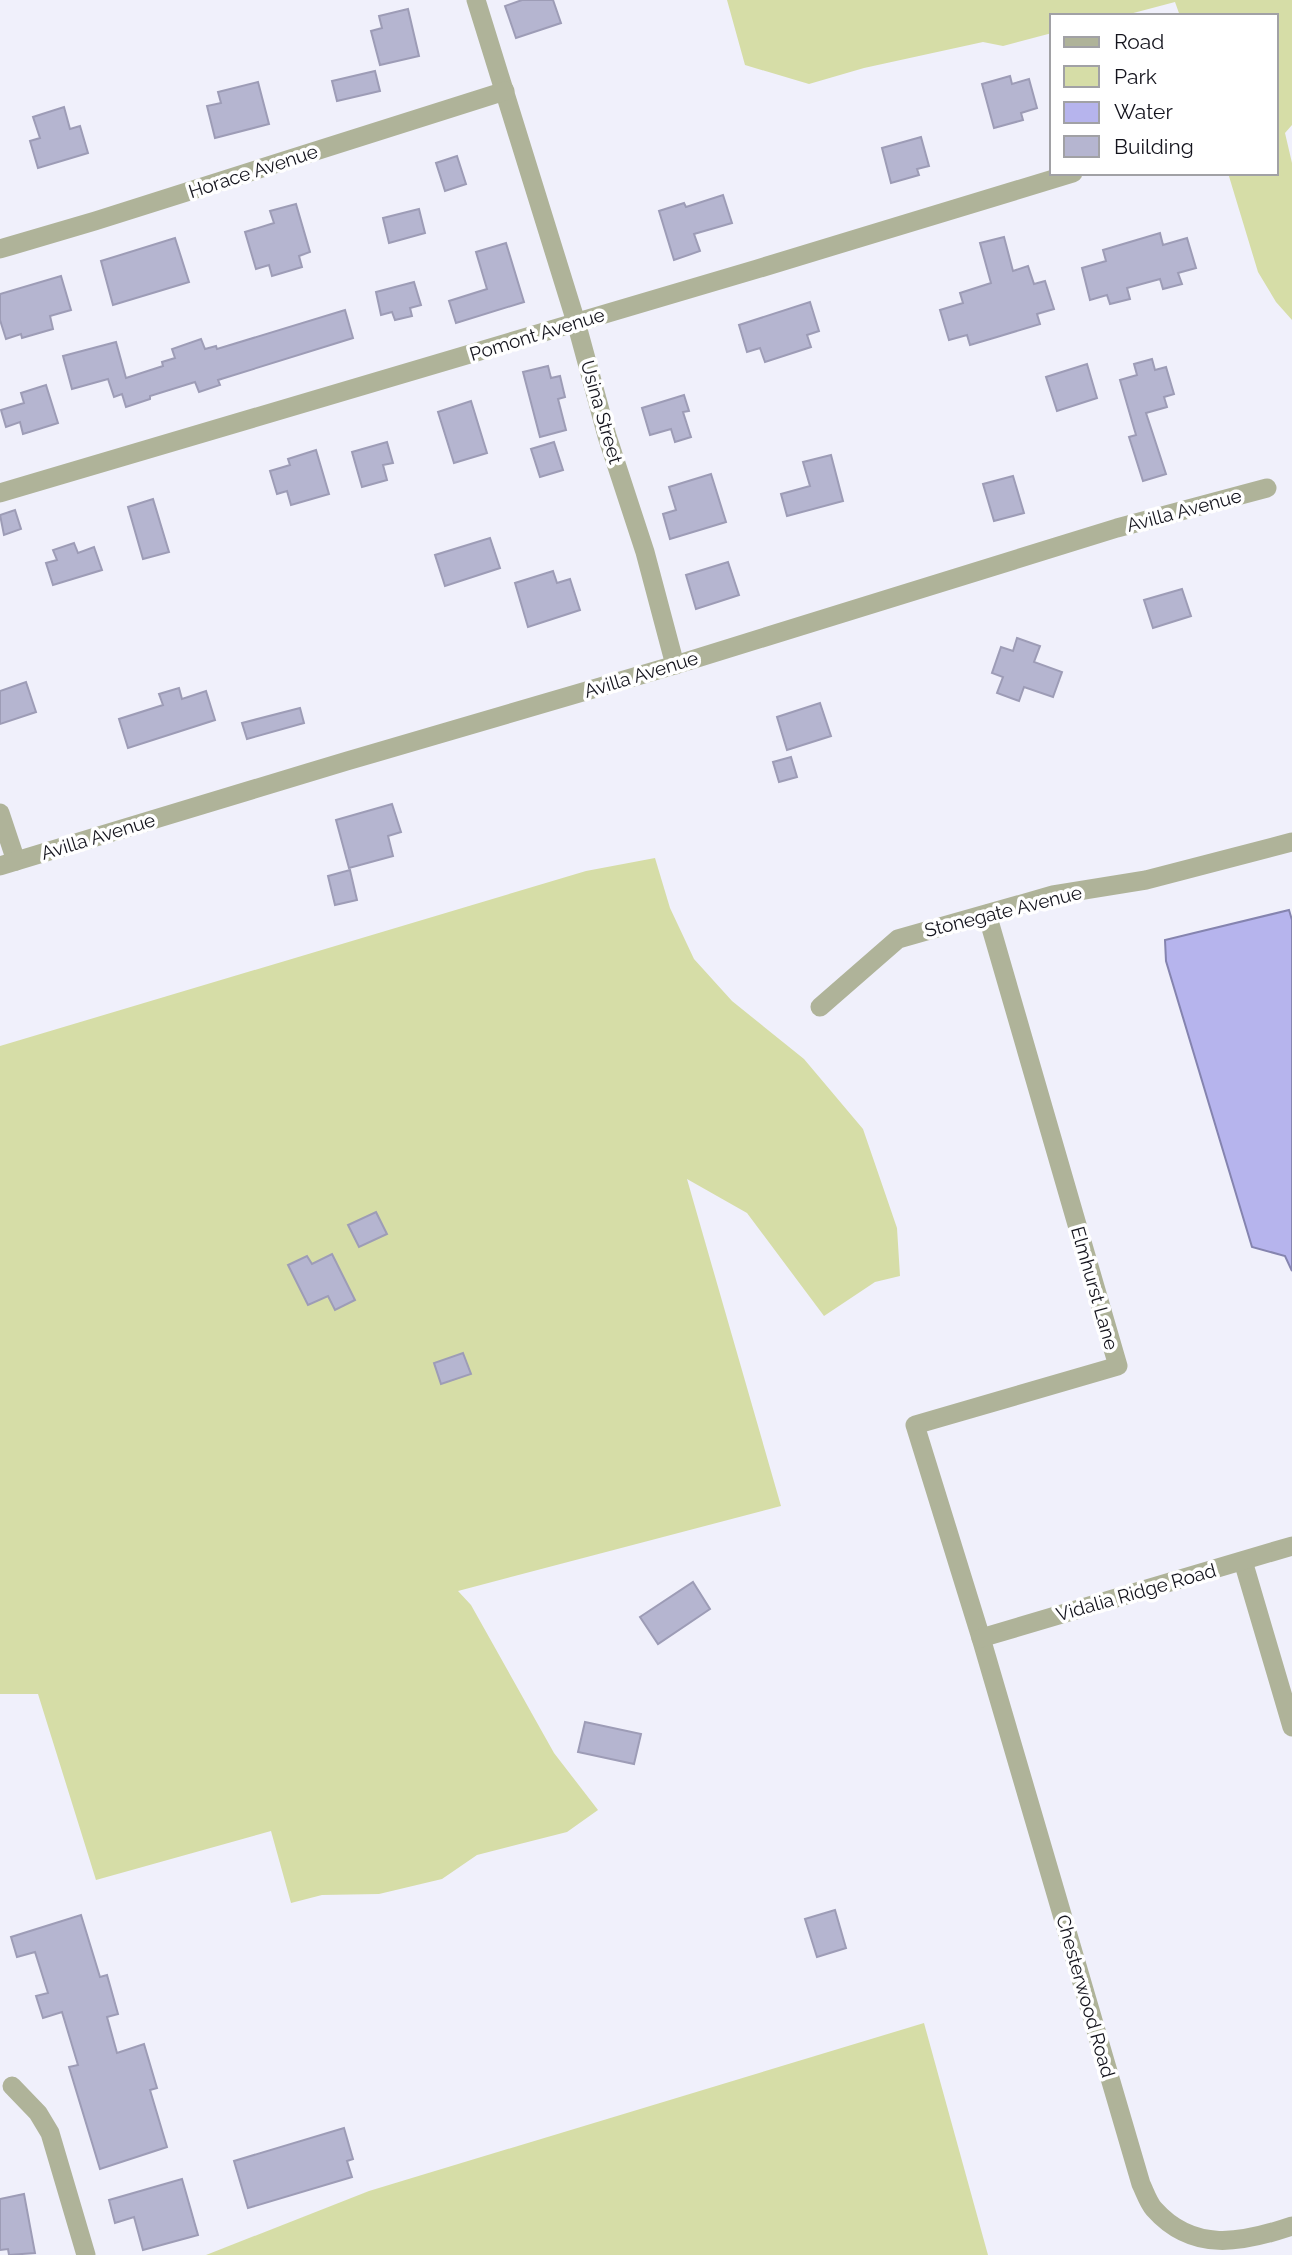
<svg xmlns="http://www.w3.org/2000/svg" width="1292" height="2255" font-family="Raleway,sans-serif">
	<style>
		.green { fill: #d6dda7 }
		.water { fill: #b6b4ed; stroke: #8584af; stroke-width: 2 }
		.building { fill: #b5b5d0; stroke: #9d9cb6; stroke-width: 2 }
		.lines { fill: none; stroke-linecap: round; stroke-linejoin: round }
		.street { stroke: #afb399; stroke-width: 19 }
		.labels { text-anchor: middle; stroke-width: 7; stroke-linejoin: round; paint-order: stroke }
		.street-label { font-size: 19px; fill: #14141d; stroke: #fff }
	</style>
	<rect width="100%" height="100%" fill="#f0f0fb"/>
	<g class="green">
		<path d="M727,0h565v125l-7,8 7,30v157l-16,-18 -18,-30 -30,-99h48v-157h-96l-5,-14 -53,14h-70v17l-49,13 -20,-4 -119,26 -55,16 -64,-19z"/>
		<path d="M655,858l15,50 24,51 38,42 72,58 59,70 34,99 3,48 -25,6 -51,34 -77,-103 -60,-34 94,327 -323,85 13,14 83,148 44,57 -31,22 -90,23 -35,24 -63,15 -57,1 -31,8 -20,-72 -175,49 -58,-186h-38v-648l586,-175z"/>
		<path d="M924,2023l64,232h-782l163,-64z"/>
	</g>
	<path class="water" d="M1289,910l3,10v351l-7,-15 -33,-9 -86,-286 -1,-21z"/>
	<g class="building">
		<path d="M522,0h31l8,23 -45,15 -11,-32z"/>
		<path d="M408,9l11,47 -39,9 -9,-34 11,-3 -3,-12z"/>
		<path d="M375,71l5,20 -43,10 -5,-20z"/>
		<path d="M1010,76l2,8 17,-5 8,29 -16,5 2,7 -29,8 -12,-44z"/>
		<path d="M258,82l11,42 -54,14 -8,-32 14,-3 -3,-11z"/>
		<path d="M64,107l6,22 10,-3 8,27 -50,15 -8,-27 10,-3 -7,-21z"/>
		<path d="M921,137l8,29 -12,3 2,6 -28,8 -9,-35z"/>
		<path d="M457,156l9,28 -21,7 -9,-28z"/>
		<path d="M723,195l9,28 -38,11 6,17 -26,9 -15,-49 25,-8 2,4z"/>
		<path d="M296,204l14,48 -11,4 3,11 -30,9 -3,-11 -13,4 -11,-37 29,-9 -4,-12z"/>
		<path d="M419,209l6,24 -36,10 -6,-25z"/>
		<path d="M1160,233l3,12 24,-7 9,30 -18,5 4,11 -19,5 -3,-10 -33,9 3,11 -20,5 -3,-9 -17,5 -8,-32 24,-7 -3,-11z"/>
		<path d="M1004,237l9,34 15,-5 6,18 11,-3 9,28 -17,5 3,10 -43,13 -27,8 -3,-10 -18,5 -9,-30 23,-7 -3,-10 31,-10 -11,-40z"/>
		<path d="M175,238l14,44 -76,23 -12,-44z"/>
		<path d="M506,243l18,59 -68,21 -7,-22 38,-12 -11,-37z"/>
		<path d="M61,276l10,34 -21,6 3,13 -31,9 -1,-4 -15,5 -6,-19v-26z"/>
		<path d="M414,282l7,23 -11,3 2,8 -17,4 -3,-8 -11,3 -5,-23z"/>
		<path d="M810,302l9,29 -12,4 4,12 -46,15 -5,-14 -13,4 -8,-27z"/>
		<path d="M345,310l8,28 -135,42 2,5 -21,7 -4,-10 -45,14v3l-24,8 -4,-13 -8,3 -6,-18 -36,10 -9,-33 53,-14 10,36 37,-12 -1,-4 13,-4 -3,-9 29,-10 4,10 11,-3 1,3z"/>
		<path d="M1152,359l3,11 11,-3 8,27 -10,3 3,10 -21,6 20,61 -23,7 -14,-44 7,-2 -16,-55 17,-5 -3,-11z"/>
		<path d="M1087,364l10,34 -40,13 -11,-34z"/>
		<path d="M548,366l3,12 9,-2 5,21 -7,2 8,31 -26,7 -17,-65z"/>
		<path d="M46,385l12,38 -35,11 -3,-12 -14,5 -5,-17 23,-7 -3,-10z"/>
		<path d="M684,395l5,16 -6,1 8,25 -16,5 -4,-13 -21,6 -8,-27z"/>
		<path d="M471,401l16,52 -33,10 -16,-51z"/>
		<path d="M387,442l6,21 -10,2 4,15 -25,7 -10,-35z"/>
		<path d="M554,442l9,28 -23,7 -9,-28z"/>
		<path d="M316,450l13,44 -38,11 -4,-14 -10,3 -7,-23 20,-6 -2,-6z"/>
		<path d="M831,455l12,46 -56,15 -6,-22 29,-8 -7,-24z"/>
		<path d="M711,474l15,48 -56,17 -7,-25 13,-4 -7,-23z"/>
		<path d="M1013,476l11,37 -30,8 -11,-37z"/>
		<path d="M153,499l16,53 -26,7 -15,-52z"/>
		<path d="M15,510l6,19 -17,6 -4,-20z"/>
		<path d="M490,538l10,30 -55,18 -10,-31z"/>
		<path d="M74,543l4,10 16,-6 8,23 -49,15 -7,-22 11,-3 -4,-10z"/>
		<path d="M728,562l11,33 -43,14 -10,-34z"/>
		<path d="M553,571l4,12 13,-4 10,31 -52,17 -13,-44z"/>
		<path d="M1182,589l9,27 -38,12 -9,-28z"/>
		<path d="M1017,638l23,8 -6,16 28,10 -9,25 -29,-10 -5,14 -22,-8 6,-16 -11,-4 9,-26 12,4z"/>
		<path d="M26,682l10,30 -36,12v-33z"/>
		<path d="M179,688l3,11 24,-8 9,29 -87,28 -9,-29 44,-14 -4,-11z"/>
		<path d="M820,703l11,33 -44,14 -10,-33z"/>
		<path d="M300,708l4,15 -57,16 -5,-16z"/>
		<path d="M791,757l6,20 -18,5 -6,-20z"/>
		<path d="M392,804l9,28 -13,4 5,20 -44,12 -13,-48z"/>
		<path d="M350,870l7,30 -22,5 -7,-29z"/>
		<path d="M376,1212l11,22 -28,13 -11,-22z"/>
		<path d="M332,1254l23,46 -20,10 -7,-14 -20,9 -20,-40 19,-9 5,8z"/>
		<path d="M463,1353l8,21 -30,10 -7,-21z"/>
		<path d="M693,1582l17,27 -52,35 -18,-27z"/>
		<path d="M585,1722l56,12 -7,30 -56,-12z"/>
		<path d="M835,1910l11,38 -29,9 -12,-38z"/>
		<path d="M81,1915l19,62 7,-2 11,39 -11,3 10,36 27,-9 13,44 -7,2 17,57 -67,22 -31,-102 9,-2 -16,-53 -19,6 -7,-22 12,-3 -13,-41 -18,5 -6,-20z"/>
		<path d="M344,2128l9,31 -6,2 5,16 -104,31 -14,-47z"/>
		<path d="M182,2179l16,56 -55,15 -9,-33 -19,6 -6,-23z"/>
		<path d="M24,2194l11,59 -26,2 -1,-6 -8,1v-51z"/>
	</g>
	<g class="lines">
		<g class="street">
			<path d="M476,0l100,322 31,114 38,116 30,113"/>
			<path d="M0,249l95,-28 410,-130"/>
			<path d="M0,493l757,-224 316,-96"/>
			<path d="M0,813l16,48"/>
			<path d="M0,866l347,-105 328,-96 442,-137 150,-40"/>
			<path d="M987,914l131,452 -203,59 66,213 160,546c4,8 7,18 13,25 39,44 88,34 138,17"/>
			<path d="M820,1007l78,-68 155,-44 93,-15 146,-38"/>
			<path d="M1243,1561l49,166"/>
			<path d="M981,1638l311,-92"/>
			<path d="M12,2086l26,27 12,20 36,122"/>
		</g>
	</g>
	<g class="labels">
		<g class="street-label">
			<text transform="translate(253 171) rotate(-18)" y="7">Horace Avenue</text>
			<text transform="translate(537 334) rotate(-17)" y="7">Pomont Avenue</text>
			<text transform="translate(602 412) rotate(74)" y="7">Usina Street</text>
			<text transform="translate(1184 510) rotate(-15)" y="7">Avilla Avenue</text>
			<text transform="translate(641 674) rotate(-17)" y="7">Avilla Avenue</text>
			<text transform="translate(98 836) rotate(-17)" y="7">Avilla Avenue</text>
			<text transform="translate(1003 911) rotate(-14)" y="7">Stonegate Avenue</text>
			<text transform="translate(1095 1288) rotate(74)" y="7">Elmhurst Lane</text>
			<text transform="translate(1136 1592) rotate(-16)" y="7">Vidalia Ridge Road</text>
			<text transform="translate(1086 1996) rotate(74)" y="7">Chesterwood Road</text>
		</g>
	</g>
	<rect x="1050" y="14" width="228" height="161" fill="#ffffff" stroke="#a1a1a5" stroke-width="2"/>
	<rect x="1064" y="37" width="35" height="10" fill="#afb399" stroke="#a1a1a5" stroke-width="2"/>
	<text x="1114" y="49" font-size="21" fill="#14141d">Road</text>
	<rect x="1064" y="66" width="35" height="21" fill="#d6dda7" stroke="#a1a1a5" stroke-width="2"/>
	<text x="1114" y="84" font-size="21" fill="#14141d">Park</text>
	<rect x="1064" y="102" width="35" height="21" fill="#b6b4ed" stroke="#a1a1a5" stroke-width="2"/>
	<text x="1114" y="119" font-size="21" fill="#14141d">Water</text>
	<rect x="1064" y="136" width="35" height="21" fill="#b5b5d0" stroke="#a1a1a5" stroke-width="2"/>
	<text x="1114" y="154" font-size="21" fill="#14141d">Building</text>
</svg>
